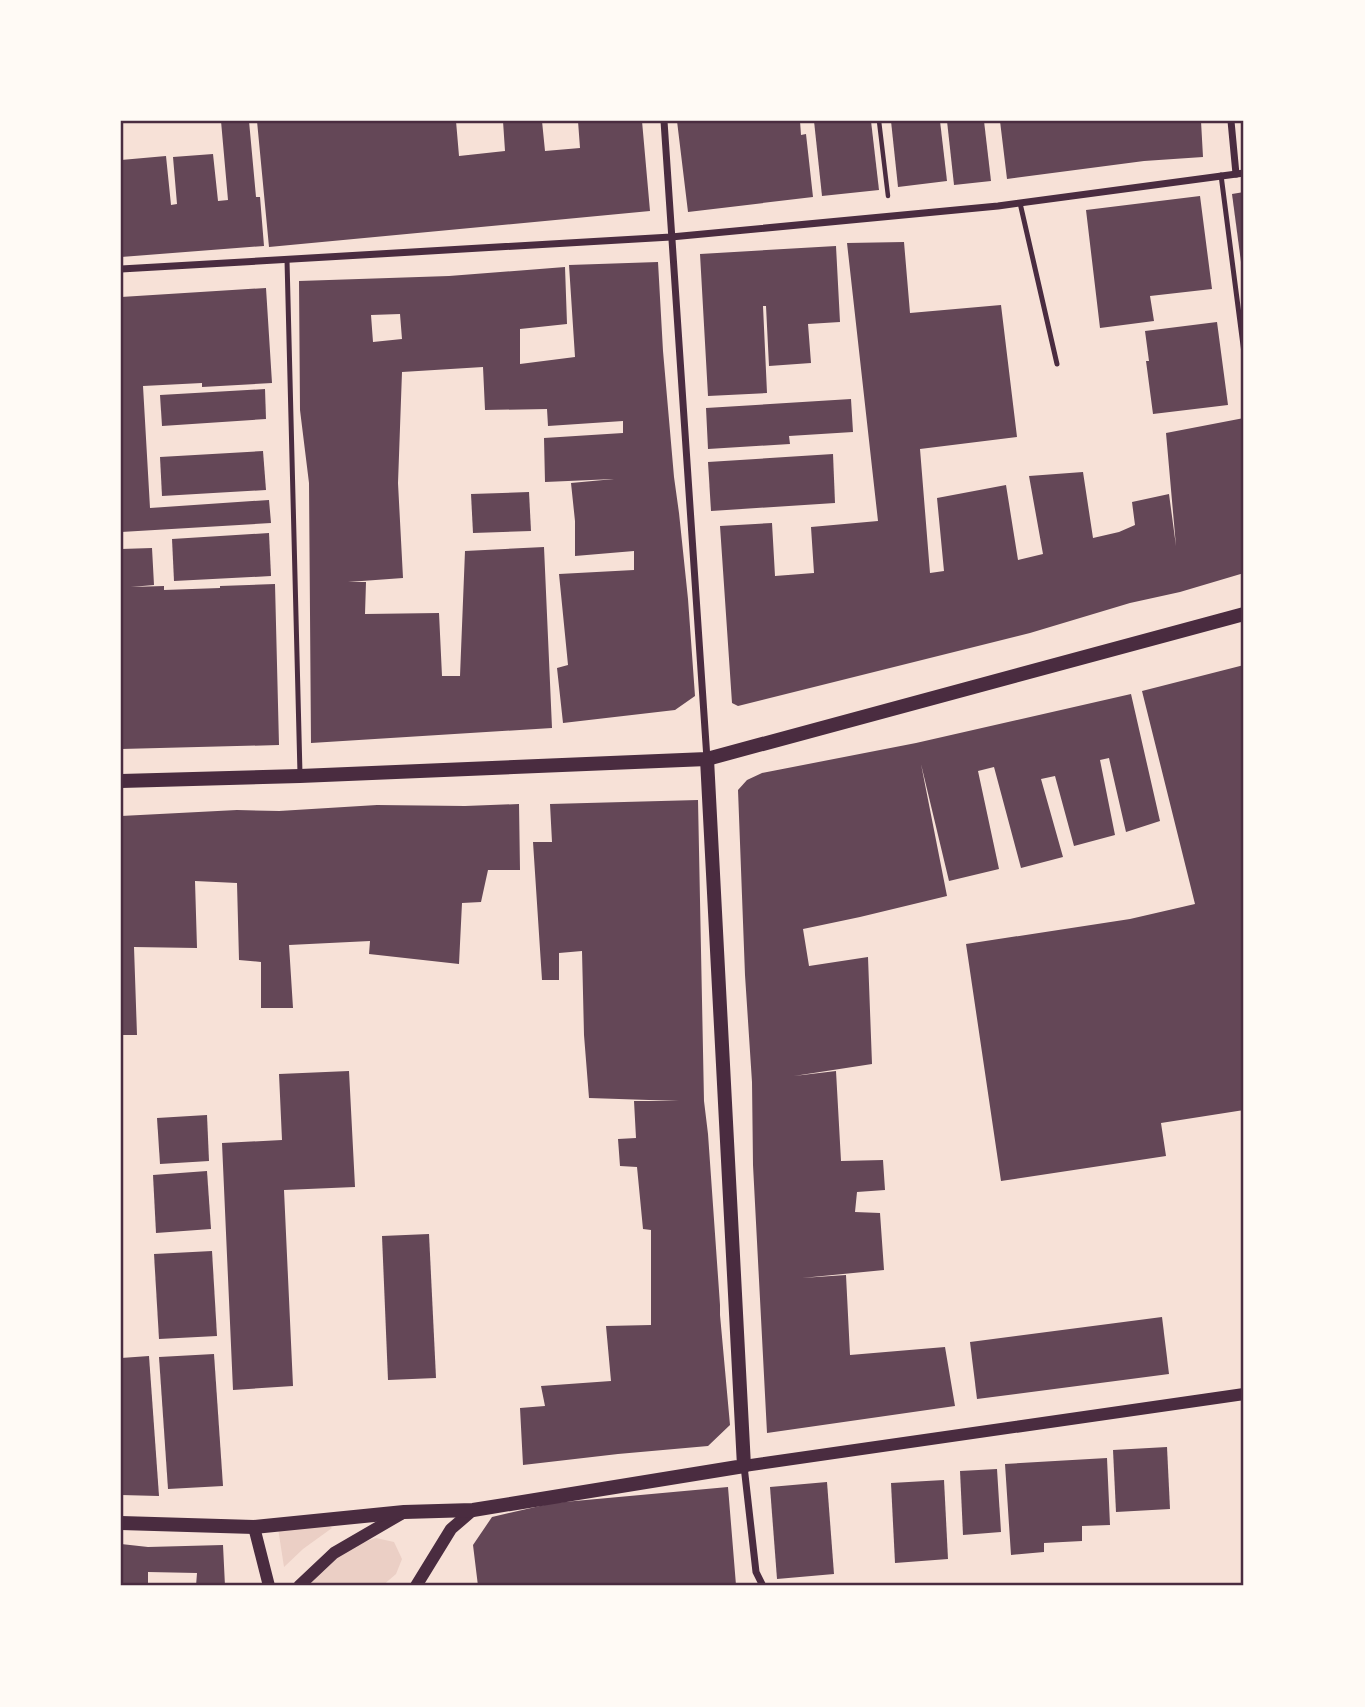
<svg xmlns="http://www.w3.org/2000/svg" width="1365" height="1707" font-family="Signika,sans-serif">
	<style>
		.green { fill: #ebcfc5 }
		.building { fill: #644757; fill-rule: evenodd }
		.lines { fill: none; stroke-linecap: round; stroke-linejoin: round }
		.path { stroke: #4a2c40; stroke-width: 4.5 }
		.service { stroke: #4a2c40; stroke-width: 5 }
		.minor { stroke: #4a2c40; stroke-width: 7 }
		.tertiary { stroke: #4a2c40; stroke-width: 12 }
		.secondary { stroke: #4a2c40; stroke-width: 14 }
		.neatline { fill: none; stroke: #4a2c40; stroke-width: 2.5 }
	</style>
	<rect width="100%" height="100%" fill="#f7e1d7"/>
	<g class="green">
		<path d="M324,1522l8,6 -29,21 -19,18 -6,-39z"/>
		<path d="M376,1538l18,4 8,17 -6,15 -14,12h-79l44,-39z"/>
	</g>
	<g class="building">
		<path d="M221,121h28l7,76h4l4,49 -143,11v-97l45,-4 5,49 6,-1 -4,-47 40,-3 5,47 10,-1z"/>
		<path d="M257,121h199l3,35 46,-5 -2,-30h39l3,30 35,-3 -2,-27h64l8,90 -381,36z"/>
		<path d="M677,121h123l1,14 5,-1 7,63 -125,15z"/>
		<path d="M814,121h57l8,69 -57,6z"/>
		<path d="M891,121h49l7,60 -49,6z"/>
		<path d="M947,121h37l7,60 -37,4z"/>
		<path d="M1000,121h201l2,36 -59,4 -137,18z"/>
		<path d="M1244,192v85h-1l-11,-83z"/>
		<path d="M1200,196l12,93 -62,7 4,25 -54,7 -14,-118z"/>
		<path d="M904,242l6,71 91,-8 16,132 -97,12 10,124 14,-2 -7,-73 69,-13 12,75 25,-6 -14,-78 54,-4 10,66 26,-6 16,-7 -3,-23 37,-8 7,52 -10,-113 78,-15v155l-64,19 -50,11 -100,30 -292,73 -6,-3 -12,-177 52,-3 3,53 39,-3 -3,-46 67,-6 -31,-278z"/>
		<path d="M836,246l4,76 -32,2 3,39 -42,3 -3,-60h-3l4,87 -59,3 -8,-142z"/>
		<path d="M658,262l5,89 11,126 5,36 9,86 7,97 -20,14 -112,13 -6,-55 11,-3 -9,-91 75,-4v-19l-59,5v-35l-4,-38 43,-4 -69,3 -1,-44 79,-5v-12l-75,5 -1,-17 -62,1 -2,-43 -81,5 -4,111 5,95 -55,4h18l-1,32 74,-1 3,63h18l5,-125 79,-4 8,181 -241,15 -2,-260 -9,-73 -1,-129 150,-5 116,-9 2,57 -47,5v35l55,-7 -6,-92zM400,314l2,25 -29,3 -2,-27z"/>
		<path d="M266,288l6,95 -70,4v-4l-59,3 7,122 119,-8 2,23 -150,9v-235z"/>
		<path d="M1217,322l11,83 -75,9 -7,-53h3l-4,-30z"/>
		<path d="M265,389l1,30 -104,7 -2,-31z"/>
		<path d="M851,399l2,33 -64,4 1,8 -82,5 -2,-41z"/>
		<path d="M263,451l3,39 -104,6 -2,-39z"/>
		<path d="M833,454l2,49 -124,8 -3,-49z"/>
		<path d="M529,492l2,39 -58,2 -2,-39z"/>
		<path d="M269,533l2,43 -97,5 -2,-42z"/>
		<path d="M152,548l2,37 -23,2 33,-1v4l56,-2v-2l55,-2 4,161 -158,4v-200z"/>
		<path d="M1244,665v445l-83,13 5,33 -165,25 -35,-237 164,-25 65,-15 -53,-213z"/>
		<path d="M1131,694l29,127 -34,11 -17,-74 -9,2 15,75 -41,11 -19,-70 -14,3 22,78 -42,11 -27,-101 -16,4 21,98 -50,12 -28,-117 26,132 -87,21 -57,12 6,37 59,-9 4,107 -78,12 42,-5 5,90 42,-1 2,30 -28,2 -2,20 25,1 4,57 -82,8 44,-3 4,80 95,-8 10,59 -188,27 -14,-268 -1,-83 -7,-107 -7,-185 9,-10 15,-7 154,-30z"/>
		<path d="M698,800l6,301 4,33 12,171v10l10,110 -22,21 -90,8 -95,11 -3,-57 25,-2 -4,-20 70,-5 -5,-55 45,-1v-95l-8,-1 -6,-62 -17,-1 -2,-27 18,-1 -2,-37h45l-90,-3 -5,-63 -2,-84 -23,2v27h-17l-9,-138h19l-2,-38z"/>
		<path d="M519,804l1,66h-32l-7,32 -19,1 -3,61 -90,-10 1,-13 -81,4 4,63h-32v-46l-22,-2 -2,-77 -42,-2 2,67 -63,-1 3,88h-16v-219l116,-6 42,1 98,-6 88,1z"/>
		<path d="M349,1071l6,116 -71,3 9,196 -60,4 -11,-247 60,-3 -3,-66z"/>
		<path d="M207,1115l2,46 -49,3 -3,-46z"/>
		<path d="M207,1171l4,58 -55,4 -3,-58z"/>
		<path d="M429,1234l7,144 -48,2 -6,-144z"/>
		<path d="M212,1251l5,85 -58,3 -5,-85z"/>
		<path d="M1162,1317l7,57 -192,25 -7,-57z"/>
		<path d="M214,1354l9,132 -55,3 -9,-132z"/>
		<path d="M149,1356l10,140 -38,-1v-137z"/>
		<path d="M1167,1447l3,62 -54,3 -3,-62z"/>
		<path d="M1107,1458l3,67 -28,1v15l-38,2v9l-33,3 -6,-91z"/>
		<path d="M997,1469l4,63 -38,3 -3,-64z"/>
		<path d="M944,1480l4,79 -53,4 -4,-80z"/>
		<path d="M827,1482l7,92 -57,5 -7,-92z"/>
		<path d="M728,1487l8,98 -242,1 -1,-2 -15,2 -5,-41 19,-28 61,-14z"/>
		<path d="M121,1544l27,3 75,-2 2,41h-29l1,-13 -49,-1v14h-27z"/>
	</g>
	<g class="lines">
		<path class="path" d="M879,121l9,75"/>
		<g class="service">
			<path d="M1221,175l23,178"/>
			<path d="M1020,203l37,161"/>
			<path d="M287,260l13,514"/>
		</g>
		<g class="minor">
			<path d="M664,121l43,638"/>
			<path d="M1231,121l5,53"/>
			<path d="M121,269l550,-32 327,-31 246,-33"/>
			<path d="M744,1466l12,106 7,14"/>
		</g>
		<g class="tertiary">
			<path d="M744,1466l500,-72"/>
			<path d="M254,1527l15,59"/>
			<path d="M299,1586l35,-33 67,-39"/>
			<path d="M416,1586l35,-57 22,-19"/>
		</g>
		<g class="secondary">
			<path d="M121,781l179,-5 407,-17 537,-145"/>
			<path d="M121,1523l133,4 150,-15 69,-2 271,-44 -37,-707"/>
		</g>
	</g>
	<rect width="1365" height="1707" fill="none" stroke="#fffaf5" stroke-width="245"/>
	<rect x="122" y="122" width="1120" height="1462" class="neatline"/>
</svg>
